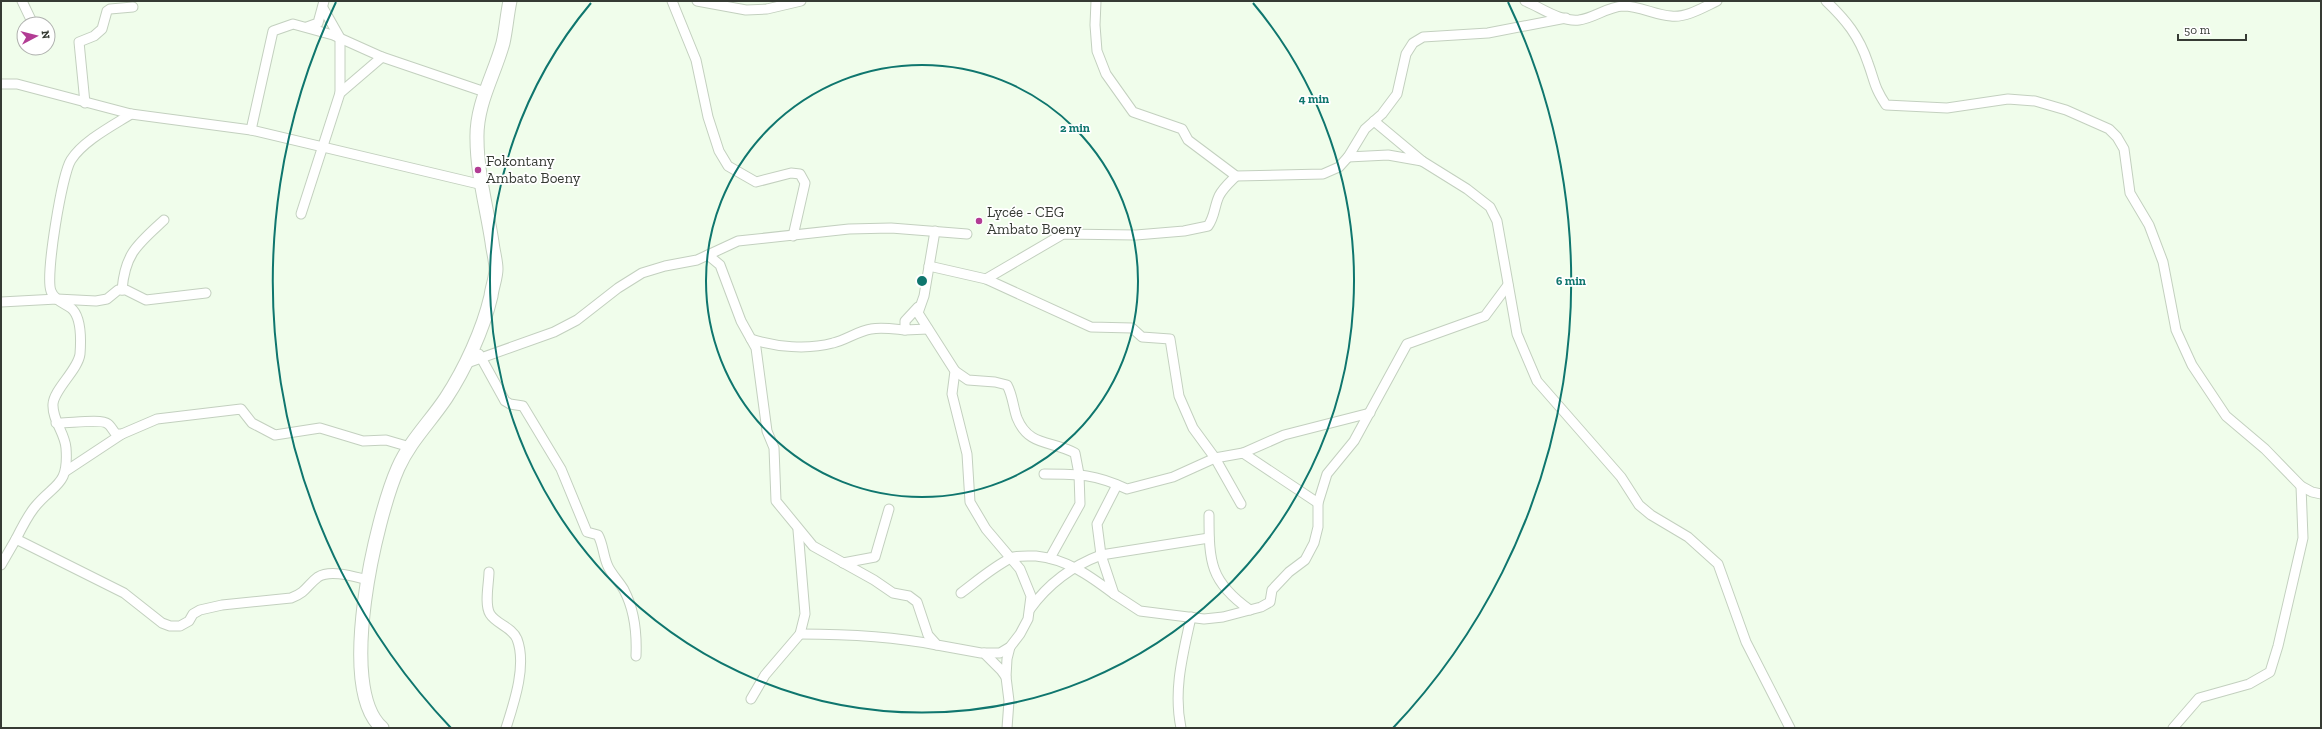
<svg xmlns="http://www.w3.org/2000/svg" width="2322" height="729" font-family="'Zilla Slab',serif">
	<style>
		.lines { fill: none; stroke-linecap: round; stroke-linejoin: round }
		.street-casing { stroke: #c3d0bf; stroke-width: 11 }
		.secondary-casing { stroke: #c3d0bf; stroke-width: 15 }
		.street { stroke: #fff; stroke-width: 9 }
		.secondary { stroke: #fff; stroke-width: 13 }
		.ring { fill: none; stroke: #0f766e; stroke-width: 2 }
		.poi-dot { fill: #b23c94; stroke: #fff; stroke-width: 1.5 }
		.labels { text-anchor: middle; stroke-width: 3.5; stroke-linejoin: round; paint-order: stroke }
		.poi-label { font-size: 15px; fill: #363b34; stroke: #fff; text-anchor: start }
		.centre { fill: #0f766e; stroke: #fff; stroke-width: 2 }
		.ring-label { font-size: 12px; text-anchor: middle; font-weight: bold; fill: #0f766e; stroke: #fff; stroke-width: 3.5; stroke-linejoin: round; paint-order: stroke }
	</style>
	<rect width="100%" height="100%" fill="#f0fdeb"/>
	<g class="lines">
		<defs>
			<g id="street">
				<path d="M22,1l11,23"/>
				<path d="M672,1l24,59 12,57 11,34 9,15 28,16 35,-9 9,1 5,9 -12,53"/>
				<path d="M697,1l49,9 21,-1 34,-8"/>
				<path d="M1096,1l-1,24 2,26 9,23 27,38 49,17 6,11 48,36 87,-2 16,-7 9,-10 17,-28 17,-15 15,-20 9,-40 7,-11 10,-6 65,-4 78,-15"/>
				<path d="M1525,1c17,7 35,21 54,19 15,-2 28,-13 44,-14 17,0 32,9 48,10 15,2 33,-9 46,-15"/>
				<path d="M1826,1c20,19 33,35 42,62 7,19 6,24 18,42l61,3 61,-9 27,2 31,9 43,19 8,8 7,12 6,44 19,32 14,37 13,68 16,35 34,51 39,33 36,37 11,6 9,2"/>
				<path d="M323,8l17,30v55"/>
				<path d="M307,27l11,-4 6,-22"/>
				<path d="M1,84h16l114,30 120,16 232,55"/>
				<path d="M85,103l-6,-61 15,-6 8,-7 5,-18 3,-2 23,-2"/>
				<path d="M251,130l22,-99 20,-7 40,11 49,22 103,35"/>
				<path d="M1348,157l40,-2 34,6 -48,-40"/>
				<path d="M1422,161l45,28 23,18 7,14 20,113 20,47 84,96 18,28 12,10 37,22 30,27 28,78 44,86"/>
				<path d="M301,214l39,-121 42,-36"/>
				<path d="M708,255l12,10 21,56 15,27 11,83 7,17 2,53 37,45 61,34 19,13 16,3 8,6 11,33 9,10 44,8h19l10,-6 10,-13 8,-15 3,-23 -11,-27 -34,-40 -16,-27 -3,-48 -15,-60 3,-23 -37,-58 6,-17 11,-65"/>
				<path d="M929,266l57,13 77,-45 73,1 48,-4 24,-5c7,-10 6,-19 11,-30 4,-8 11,-14 17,-20"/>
				<path d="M986,279l105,48 41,1 10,9 28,2 9,57 14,32 22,30 28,-5 75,50"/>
				<path d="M122,290c3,-37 16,-46 42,-70"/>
				<path d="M1,302l56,-3 39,2 11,-2 11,-9h8l20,10 60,-7"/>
				<path d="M918,307l-13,14v9l23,-1"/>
				<path d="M751,339c25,8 56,11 82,4 13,-3 25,-12 38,-14 11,-2 23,0 34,1"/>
				<path d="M479,354l26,47 5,3 13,2 38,63 26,63 11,3c5,9 5,19 9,29 3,9 12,17 17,26 11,21 13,43 12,66"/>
				<path d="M467,363l87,-31 23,-12 41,-32 24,-15 23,-7 32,-6 41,-19 111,-12 42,-1 76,6"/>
				<path d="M955,371l13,9 27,2 12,3c6,11 6,22 10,33 12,29 34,22 58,35l4,21 1,30 -30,54"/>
				<path d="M56,423c11,1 45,-5 52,1 3,2 5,7 8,10h6l35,-15 84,-10 11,14 23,12 45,-7 43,13 23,-1 24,7"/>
				<path d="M1243,453l41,-18 86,-22"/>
				<path d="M66,471l56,-37"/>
				<path d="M1044,474c35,0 51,0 83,15l46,-12 42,-19 26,46"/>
				<path d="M1209,515c0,47 1,67 41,95"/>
				<path d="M16,539c5,-10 11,-22 18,-31 20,-25 35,-21 32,-60 -1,-15 -14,-28 -13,-44 1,-15 25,-34 27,-50 1,-13 2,-37 -9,-46 -7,-5 -17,-8 -20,-17 -6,-15 11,-117 20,-131 12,-19 41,-34 60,-46"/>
				<path d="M843,563l32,-6 14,-48"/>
				<path d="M1,565l15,-26 108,54 38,30 8,3h10l9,-5 4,-7 7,-4 22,-5 69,-7c16,-6 16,-13 27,-21 13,-8 37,0 50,3"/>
				<path d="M489,572c0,11 -5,32 1,42 6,10 22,13 27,25 10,26 -3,64 -11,89"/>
				<path d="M961,593c16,-12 32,-26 50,-35 7,-3 17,-2 25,-2 31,3 54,20 78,38l-13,-39 108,-17"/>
				<path d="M1114,594l26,17 64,8 19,-2 38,-10 9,-5 2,-12 17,-18 16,-12 9,-17 4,-16v-24l9,-29 27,-33 53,-97 78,-28 23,-31"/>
				<path d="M1030,609c18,-25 42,-43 71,-54l-4,-31 20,-39"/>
				<path d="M800,634c47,0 91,2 137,11"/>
				<path d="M984,653l17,17 5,7 1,-18 3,-12"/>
				<path d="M1006,677l3,24 -2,27"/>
				<path d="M751,699l14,-24 35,-41 5,-20 -7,-84"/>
				<path d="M1181,728c-8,-38 2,-74 10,-111"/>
				<path d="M2173,728l26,-30 50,-14 21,-12 8,-26 25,-108 -2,-52"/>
			</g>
			<path id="secondary" d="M382,728c-46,-40 -6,-210 16,-260 12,-27 32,-46 48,-70 19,-29 37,-68 45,-102 1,-9 5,-18 5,-27 0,-8 -3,-18 -4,-27 -5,-33 -15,-69 -15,-103 -1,-35 17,-63 26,-96 3,-13 4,-28 7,-42"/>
		</defs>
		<use href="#street" class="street-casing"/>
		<use href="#secondary" class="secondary-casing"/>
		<use href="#street" class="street"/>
		<use href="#secondary" class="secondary"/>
	</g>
	<g class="ring">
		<circle cx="922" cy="281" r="216"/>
		<path d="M1253 3A432 432 0 1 1 591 3"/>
		<path d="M451 728A649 649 0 0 1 336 2M1508 2A649 649 0 0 1 1393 728"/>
	</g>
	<g class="poi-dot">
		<circle cx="478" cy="170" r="4"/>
		<circle cx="979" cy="221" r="4"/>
	</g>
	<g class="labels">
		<g class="poi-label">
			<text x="486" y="166">Fokontany<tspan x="486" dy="17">Ambato Boeny</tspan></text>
			<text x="987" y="217">Lycée - CEG<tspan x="987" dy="17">Ambato Boeny</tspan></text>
		</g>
	</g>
	<circle cx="922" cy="281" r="6" class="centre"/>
	<g class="ring-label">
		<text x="1314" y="103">4 min</text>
		<text x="1075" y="132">2 min</text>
		<text x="1571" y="285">6 min</text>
	</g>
	<rect width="2322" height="729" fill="none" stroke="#363b34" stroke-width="4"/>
	<g transform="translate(36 36) rotate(83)"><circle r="19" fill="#ffffff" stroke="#afb1ae"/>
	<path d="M0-3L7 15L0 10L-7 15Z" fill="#b23c94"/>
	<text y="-6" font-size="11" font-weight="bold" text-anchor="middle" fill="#363b34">N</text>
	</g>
	<path d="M2178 34v6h68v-6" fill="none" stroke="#363b34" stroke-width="2"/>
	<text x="2184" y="34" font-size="12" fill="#363b34" stroke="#ffffff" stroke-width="3" paint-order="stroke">50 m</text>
</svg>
